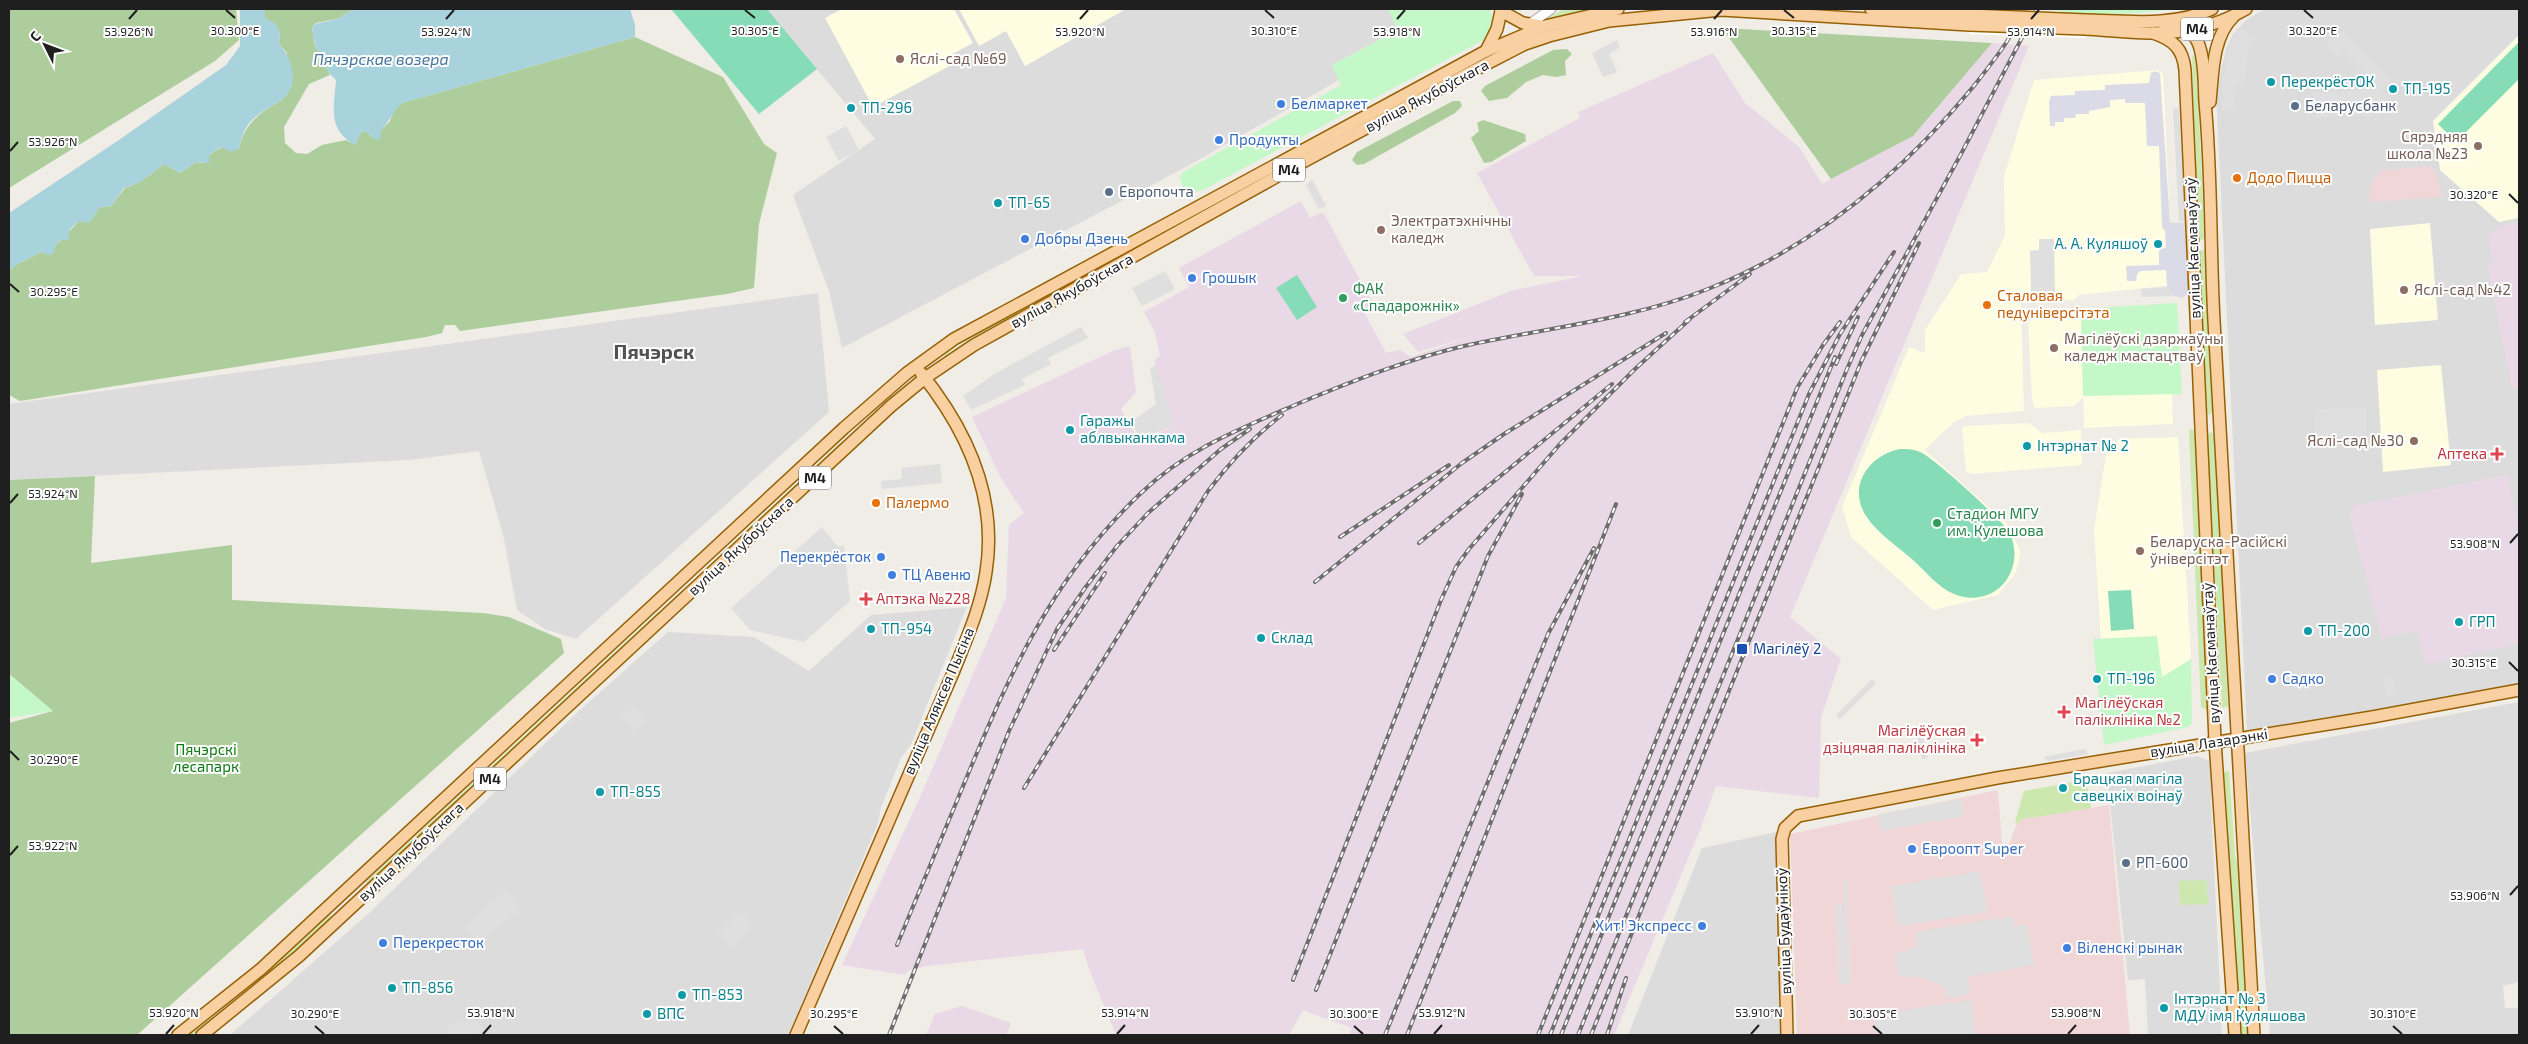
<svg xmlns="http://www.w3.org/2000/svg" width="2528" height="1044" font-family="'Exo 2',sans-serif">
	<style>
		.residential { fill: #dddcdd }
		.commercial { fill: #f0d6d6 }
		.industrial { fill: #e9d8e6 }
		.education { fill: #fefde1 }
		.grass { fill: #cde8ae }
		.forest { fill: #adce9c }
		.park { fill: #c5f8c8 }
		.pitch { fill: #87dcb8 }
		.parking { fill: #dfdfdf }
		.plaza { fill: #dadbe6 }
		.water { fill: #a8d2dc }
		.pier { fill: #fff }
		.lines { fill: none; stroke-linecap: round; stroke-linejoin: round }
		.minor-casing { stroke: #a6a6a6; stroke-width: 11 }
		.major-casing { stroke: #966105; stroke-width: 14 }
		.minor { stroke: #fff; stroke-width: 9 }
		.major { stroke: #f9d0a2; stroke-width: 11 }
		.rail-casing { stroke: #6d6d6d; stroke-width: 4 }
		.rail { stroke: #fff; stroke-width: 2; stroke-dasharray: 5.5; stroke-linecap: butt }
		.major-bridge-casing { stroke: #966105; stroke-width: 14; stroke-linecap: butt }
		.major-bridge { stroke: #f9d0a2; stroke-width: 11 }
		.ticks { fill: none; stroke: #1f1f1f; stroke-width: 2 }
		.education-dot { fill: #8d6e63; stroke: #fff; stroke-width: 2 }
		.culture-dot { fill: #0f9aa8; stroke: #fff; stroke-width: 2 }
		.shop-dot { fill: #3f7fe0; stroke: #fff; stroke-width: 2 }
		.service-dot { fill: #5c6f8a; stroke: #fff; stroke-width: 2 }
		.food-dot { fill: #e8710a; stroke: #fff; stroke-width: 2 }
		.leisure-dot { fill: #2e9e5b; stroke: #fff; stroke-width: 2 }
		.health-dot { fill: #e0444e; stroke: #fff; stroke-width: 2 }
		.transit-dot { fill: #1a4fb4; stroke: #fff; stroke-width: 2 }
		.labels { text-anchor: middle; stroke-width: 4; stroke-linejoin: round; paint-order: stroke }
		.shield { fill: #fff; stroke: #626262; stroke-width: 1 }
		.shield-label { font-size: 14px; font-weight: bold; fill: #1f1f1f }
		.education-label { font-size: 15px; fill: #785e54; stroke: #fff; text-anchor: start }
		.culture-label { font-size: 15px; fill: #0d838f; stroke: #fff; text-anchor: start }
		.street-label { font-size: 15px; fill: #1f1f1f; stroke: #fff }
		.shop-label { font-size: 15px; fill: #366cbe; stroke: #fff; text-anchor: start }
		.service-label { font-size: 15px; fill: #4e5e75; stroke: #fff; text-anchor: start }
		.food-label { font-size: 15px; fill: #c56008; stroke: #fff; text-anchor: start }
		.leisure-label { font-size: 15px; fill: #27864d; stroke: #fff; text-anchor: start }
		.health-label { font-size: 15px; fill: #be3a42; stroke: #fff; text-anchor: end }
		.transit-label { font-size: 15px; fill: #164399; stroke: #fff; text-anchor: start }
		.park-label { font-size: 15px; fill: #107b15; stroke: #fff }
		.water-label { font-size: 16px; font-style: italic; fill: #49769c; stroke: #fff }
		.district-label { font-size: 20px; font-weight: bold; fill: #525252; stroke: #fff }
		.ticks-label { font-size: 12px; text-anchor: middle; fill: #1f1f1f; stroke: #fff; stroke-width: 4; stroke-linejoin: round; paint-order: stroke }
	</style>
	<rect width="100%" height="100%" fill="#f0ece6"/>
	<g class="residential">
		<path d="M767,9h621l10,21 -66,35 7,15 -155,88 -342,180 -13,-57 -36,-96 82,-56z"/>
		<path d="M2265,9h254v678l-129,23 -143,20 -31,-638 10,-43 7,-15 13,-14z"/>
		<path d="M818,293l11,119 -253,227 -31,-10 -28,-19 -14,-76 -24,-83 -70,9 -400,20v-76z"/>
		<path d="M967,607l-56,137 -10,14 -20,50 -3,15 -90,212h-558l138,-121 213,-205 87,-77 86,5 55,34 62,-56z"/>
		<path d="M2519,702v280l-16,4 2,22h14v27h-249l-25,-282z"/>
		<path d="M2197,756l12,5 3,12 -1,29 11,233h-74l-3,-56 -17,1 -21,-207z"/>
		<path d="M1781,831l2,204h-155l74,-187z"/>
	</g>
	<g class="commercial">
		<path d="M2431,166l5,7 6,24 -72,5v-15l10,-16z"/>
		<path d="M1998,790l5,69 14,-35 5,-5 87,-14 21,230h-333l-7,-201z"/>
	</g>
	<g class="industrial">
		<path d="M1992,43l37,3 -239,571 51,42 -20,58 -2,81 -103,-12 -16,44 -86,205h-265l3,-7 -49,-18 -14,25h-173l-27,-66 -6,-20 -157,17 -18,5 -3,4 -63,-10 79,-170 85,-197 3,-73 15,-12 -22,-33 -30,-63 141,-66 17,-5 6,46 -15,17 7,14 12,19 34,-17 -20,-65 6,-4 -5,-24 -11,-20 45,-25 -10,-19 122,-67 9,17 13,-6 51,94 -10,6 22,41 14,-3 11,7 67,-23 -60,18 -15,-18 108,-43 71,-15h-48l-57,-103 103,-55 -2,-6 135,-59 32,50 54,44 23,37 91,-48z"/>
		<path d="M2519,222v166l-7,1 -25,-128 6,-1 -5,-24 12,-10z"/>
		<path d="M2507,475l12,55v114l-94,20 -7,-33 -36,7 -32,-120 3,-12z"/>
		<path d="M962,1006l49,17 -5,12h-80l9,-21z"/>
	</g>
	<g class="education">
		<path d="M842,9h112l19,34 -22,12 4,8 -82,44 -48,-89z"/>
		<path d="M959,9h167l-101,57 -19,-35 -27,15z"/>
		<path d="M2519,35v183l-20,4 -59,-52 -7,-49z"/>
		<path d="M2157,70l6,3 10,212 -94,10 -6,5 -52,3 3,108 -58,5 -12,6 -29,28 82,74 13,26 -1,13 -4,11 -17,21 -65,15 -82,-73 -9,-30 67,-160 16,6v-23l36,-56 26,-2 18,-37 -1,-59 30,-96z"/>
		<path d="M2430,223l8,97 -63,5 -5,-96z"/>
		<path d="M2081,315l2,81 89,-3 1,31 -89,4 -1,-31 -9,9 -39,2 -3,-9 -4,-77 7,-6z"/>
		<path d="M2441,365l10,100 -68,7 -6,-102z"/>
		<path d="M2029,423l13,10 39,-3 1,35 -111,9 -5,-3 -4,-43 2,-2z"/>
		<path d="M2178,437l13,222 -29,19 -59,-4 -9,-145 14,-87h10v-3z"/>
	</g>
	<g class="grass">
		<path d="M1564,9h23l-45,12z"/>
		<path d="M2192,55l4,3 9,181 -7,1z"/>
		<path d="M2206,250l7,162 -4,3 -3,-2 -8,-162z"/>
		<path d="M1087,273l1,3 -143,81 -1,-2 45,-28z"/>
		<path d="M2191,429l5,2 13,280 -8,-4 -12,-276z"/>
		<path d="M2210,432l5,2 13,273 -6,1 -15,-273z"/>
		<path d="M840,443l2,2 -176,163 -2,-1z"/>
		<path d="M659,611l1,2 -293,271 -1,-2z"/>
		<path d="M2229,771l6,84 4,15 10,165h-11l-15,-263z"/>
		<path d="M2079,781l8,5 4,22 -69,11 -5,5 -2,-2 9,-31z"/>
		<path d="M2207,880l1,24 -28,1 -1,-24z"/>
		<path d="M330,915l1,2c-18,18 -126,118 -143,118l57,-42z"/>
	</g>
	<g class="forest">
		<path d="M9,9h227l3,31 -24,21 -206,127z"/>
		<path d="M265,9h88l-13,9 -24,5 -4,5 3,17 15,30 -21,9 -25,43 1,16 11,10 11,1 15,-9 24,-5 9,5 6,-13 5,-1 7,7 17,-17 4,-11 8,-7 233,-66 88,40 41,67 13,9 -18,71 -5,64 -27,6 -267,37 -5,-6h-10l-3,8 -16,4 -406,64 -11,-6v-124c8,-9 21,-12 31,-19l10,3 6,-10 23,-24 10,1 11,-15 11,-1 14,-18 15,-6 24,-18 16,9 16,-11 7,1 6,-8 13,-8 8,4 9,-2c5,-25 21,-37 43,-49l5,-47 -8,-10 1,-10 -15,-15z"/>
		<path d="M1722,28l270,15 -79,93 -82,43z"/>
		<path d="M1567,49l5,5 -7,7 1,14 -10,2 -13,-2 -17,7 -19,16 -18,3 -8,-10 4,-5 68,-36z"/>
		<path d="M1453,101h7l2,5 -7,7 -91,51 -7,1 -5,-5 5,-8z"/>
		<path d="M1483,120l42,14 1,7 -35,21 -7,1 -13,-25 8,-7 -2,-8z"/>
		<path d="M95,476l-4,87 141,-18v55l251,13 26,4 52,22 3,14 -427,382h-128v-312l44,-12 -44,-37v-194z"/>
	</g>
	<g class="park">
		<path d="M1388,9h101l3,5 -1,22 -290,155h-17l-4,-14 3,-5 158,-87 -9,-20 66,-35z"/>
		<path d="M2055,9h118c-18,4 -108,9 -118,0z"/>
		<path d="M2177,303l5,91 -99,2 -2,-87z"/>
		<path d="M2157,636l5,41 29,-18 1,64 -4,4 -84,18 -11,-106z"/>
		<path d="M9,674l44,37 -44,7z"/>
	</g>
	<g class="pitch">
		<path d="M671,9h96l50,60 -58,45z"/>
		<path d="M2519,42v37l-63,63 -18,-18z"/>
		<path d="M1297,275l20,32 -20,13 -21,-32z"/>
		<path d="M1900,449c8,0 15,0 22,4 13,6 80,67 87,79 13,24 2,57 -25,64 -10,3 -21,2 -30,-2 -15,-6 -29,-23 -41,-34 -15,-13 -36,-27 -47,-44 -19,-30 3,-61 34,-67z"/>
		<path d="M2131,590l3,39 -23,2 -3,-40z"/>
	</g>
	<g class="parking">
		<path d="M2242,28l12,11 -6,8 -4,38 -8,1 -1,23 -14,2 1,-27 8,-42z"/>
		<path d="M2343,31l49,48 -12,12 8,8 -17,18 -13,-2 10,-39 -25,-24 -6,5 -10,-10z"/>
		<path d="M1617,40l3,7 -11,7 8,18 -14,5 -11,-24z"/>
		<path d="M2364,90l-7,25 -42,3 -1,-25z"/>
		<path d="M2179,108l6,113h-6l-6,-113z"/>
		<path d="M846,126l13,24 -20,11 -13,-24z"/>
		<path d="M1312,179l14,27 -7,3 -13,-24z"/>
		<path d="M2039,239h15l1,53 -24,1 -1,-42 9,-1z"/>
		<path d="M1165,271l10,18 -33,17 -10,-18z"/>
		<path d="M2167,287l7,9 -32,1 -1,-8z"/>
		<path d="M1081,327l7,11 -40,20 3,6 -29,15 3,6 -54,25 -8,-14 33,-23z"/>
		<path d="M1156,365l18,60 -33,14 -10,-17 25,-18 -6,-36z"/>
		<path d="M2366,408v30l-51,1v-30z"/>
		<path d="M940,464l2,19 -60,6 -1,-8 21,-2 -1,-11z"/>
		<path d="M822,527l15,19h7l6,55 -46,41 -54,-12 -19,-22z"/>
		<path d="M2393,677l3,18 -10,2 -3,-19z"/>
		<path d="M1872,679l4,4 -36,36 -4,-4z"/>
		<path d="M633,706l13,15 -12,11 -13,-15z"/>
		<path d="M1920,725l7,33 -5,1 -7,-33z"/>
		<path d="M2085,749l3,5 -39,7 -6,-4z"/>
		<path d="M1961,799l3,17 -83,15 -3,-17z"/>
		<path d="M1980,871l7,41 -89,14 -7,-40z"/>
		<path d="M1843,879h4l4,105h-4z"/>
		<path d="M505,890l16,17 -41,37 -16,-17z"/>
		<path d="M1836,903h6l4,82h-7z"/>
		<path d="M740,912l13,15 -22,21 -14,-14z"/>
		<path d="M2013,916l2,11 12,-2 7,40 -67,12 3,17 -24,4 -2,-11 -19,-9 -27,-2 -3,-23 22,-6 -2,-15z"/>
		<path d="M1971,1000l4,35h-92l-1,-2 -7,-1 -1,-25 17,5z"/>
		<path d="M471,1017l12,12 -7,6h-34l15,-14 5,5z"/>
	</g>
	<path class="plaza" d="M2155,71l5,2 10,150 16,-1 3,71 -7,5 -8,-2 -7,-9 -1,-17 -26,1 -3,3 -1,7h-9l-1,-15 33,-1v-16l7,-1 -1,-18 -3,-2 -3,-82h-12l-2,-43h-20v-4l-15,1v7l-21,4v3h-13l-1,4h-11v4h-9v4h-5l-1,-25 2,-5 24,-1v-4l30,-1v-5l44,-2 2,-10z"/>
	<g class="water">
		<path d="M240,9h25v9l11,6 4,9 -1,10c13,16 23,44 1,58 -10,6 -20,11 -29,20 -7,8 -10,18 -12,28l-9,3 -9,-5 -12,8v8l-13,-1 -16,11 -16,-9 -24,18 -16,6 -13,18 -11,1 -11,16 -10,-2 -9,8 -2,11h-8l-4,5 -2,8 -4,2 -10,-3c-10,7 -23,10 -31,19v-58l110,-73 107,-75 14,-19z"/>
		<path d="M353,9h277l5,16v12l-233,66c-9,8 -12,18 -21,27l-1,10 -7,-2 -7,-7 -5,1 -6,13c-28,-16 -21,-38 -19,-65 -15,-13 -21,-33 -24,-52l4,-4 24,-6z"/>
	</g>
	<path class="pier" d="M1969,9l117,5 -1,24 -116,-4z"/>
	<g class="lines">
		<defs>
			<path id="minor" d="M1527,26l24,-17"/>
			<g id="major">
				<path d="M1871,9l99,6"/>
				<path d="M1501,11l22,12 18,3"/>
				<path d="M2086,20c43,1 86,7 126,-11"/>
				<path d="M2162,22c16,3 31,6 37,23 6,18 5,39 6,57 7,73 5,147 9,219 12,238 26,476 40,714"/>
				<path d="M2086,29c61,4 104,12 160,-20"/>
				<path d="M2153,33c20,7 30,15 32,37l30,671 20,294"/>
				<path d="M1486,51l11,-22 4,-18"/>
				<path d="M2210,102c3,-29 2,-65 24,-86"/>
				<path d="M178,1035l83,-66 583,-541 63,-55 47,-34 532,-288 59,-25 73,-17"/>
				<path d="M202,1035l97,-79 592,-550 34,-28 49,-33 329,-183 162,-87 60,-31 24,-8 60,-15 112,-11 248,15"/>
				<path d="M796,1035l157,-362c13,-33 28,-66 33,-101 12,-75 -20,-143 -65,-199"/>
				<path d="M1787,1035l-5,-196 3,-11 13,-12 199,-38 375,-61 147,-27"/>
			</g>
		</defs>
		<use href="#minor" class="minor-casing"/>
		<use href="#major" class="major-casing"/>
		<use href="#minor" class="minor"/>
		<use href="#major" class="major"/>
		<defs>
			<g id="rail">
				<path d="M1685,322l65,-48"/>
				<path d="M1836,364l22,-47"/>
				<path d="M1340,537l109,-72"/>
				<path d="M1419,543l193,-159"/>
				<path d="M1315,582l147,-119 42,-29 162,-101"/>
				<path d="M1054,650l51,-77"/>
				<path d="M1024,788l184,-297c22,-29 45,-54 74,-76"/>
				<path d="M897,945c23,-55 46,-111 69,-166 45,-109 87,-202 174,-285 48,-46 102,-66 162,-92 53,-22 107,-43 162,-56 81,-18 167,-26 244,-57 105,-42 194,-116 265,-202 11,-14 23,-29 33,-44 7,-11 11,-24 19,-34"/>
				<path d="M1293,980l148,-380 15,-33 13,-18 91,-105 75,-75 55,-50"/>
				<path d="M1316,990l172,-434 34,-62"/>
				<path d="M889,1035l120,-304 48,-102 28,-41 32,-42 31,-33 73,-64 29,-20"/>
				<path d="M1385,1035l163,-401 46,-86"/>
				<path d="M1407,1035l209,-531"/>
				<path d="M1538,1035l259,-647 26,-43 17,-23"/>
				<path d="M1550,1035l259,-641 31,-60 54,-82"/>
				<path d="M1561,1035l274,-678"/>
				<path d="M1578,1035l269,-666 15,-34 99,-181 76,-145"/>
				<path d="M1591,1035l270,-673 58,-119"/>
				<path d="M1607,1035l19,-57"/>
			</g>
		</defs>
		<use href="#rail" class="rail-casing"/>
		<use href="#rail" class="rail"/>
		<defs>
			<g id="major-bridge">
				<path d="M1970,15l116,5"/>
				<path d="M1969,25l117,4"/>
			</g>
		</defs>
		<use href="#major-bridge" class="major-bridge-casing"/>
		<use href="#major-bridge" class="major-bridge"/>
	</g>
	<path class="ticks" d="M226,10l9,8M745,10l10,8M1265,10l9,8M1784,10l10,8M2304,10l9,8M129,19l8,-9M446,19l8,-9M1080,19l8,-9M1397,19l8,-9M1714,19l8,-9M2031,19l8,-9M10,151l8,-9M2509,194l9,9M10,284l9,8M10,503l8,-9M2510,543l8,-9M2509,662l9,9M10,751l9,9M10,855l8,-9M2510,895l8,-9M315,1026l9,8M834,1026l9,8M1354,1026l9,8M1873,1026l9,8M2393,1026l9,8M166,1034l8,-9M483,1034l8,-9M1117,1034l8,-9M1434,1034l8,-9M1751,1034l8,-9M2068,1034l8,-9"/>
	<g class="education-dot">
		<circle cx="900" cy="59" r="5"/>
		<circle cx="2478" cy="146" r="5"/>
		<circle cx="1381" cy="230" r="5"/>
		<circle cx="2404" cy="290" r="5"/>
		<circle cx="2054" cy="348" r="5"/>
		<circle cx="2414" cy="441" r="5"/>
		<circle cx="2140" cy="551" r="5"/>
	</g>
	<g class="culture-dot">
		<circle cx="2271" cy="82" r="5"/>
		<circle cx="2393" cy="89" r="5"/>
		<circle cx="851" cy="108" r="5"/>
		<circle cx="998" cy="203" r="5"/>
		<circle cx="2158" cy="244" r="5"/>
		<circle cx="1070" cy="430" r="5"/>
		<circle cx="2027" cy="446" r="5"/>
		<circle cx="2459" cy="622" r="5"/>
		<circle cx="871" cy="629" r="5"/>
		<circle cx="2308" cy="631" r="5"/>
		<circle cx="1261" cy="638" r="5"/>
		<circle cx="2097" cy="679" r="5"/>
		<circle cx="2063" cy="788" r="5"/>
		<circle cx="600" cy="792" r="5"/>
		<circle cx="392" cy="988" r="5"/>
		<circle cx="682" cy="995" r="5"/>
		<circle cx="2164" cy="1008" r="5"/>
		<circle cx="647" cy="1014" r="5"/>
	</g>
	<g class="shop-dot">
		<circle cx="1281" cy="104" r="5"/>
		<circle cx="1219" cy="140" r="5"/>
		<circle cx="1025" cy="239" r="5"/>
		<circle cx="1192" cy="278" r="5"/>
		<circle cx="881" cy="557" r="5"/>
		<circle cx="892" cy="575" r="5"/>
		<circle cx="2272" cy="679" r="5"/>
		<circle cx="1912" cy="849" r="5"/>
		<circle cx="1702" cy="926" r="5"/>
		<circle cx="383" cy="943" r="5"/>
		<circle cx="2067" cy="948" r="5"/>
	</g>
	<g class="service-dot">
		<circle cx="2295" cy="106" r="5"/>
		<circle cx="1109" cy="192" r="5"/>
		<circle cx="2126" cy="863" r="5"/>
	</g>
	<g class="food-dot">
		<circle cx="2237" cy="178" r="5"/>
		<circle cx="1987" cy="305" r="5"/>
		<circle cx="876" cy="503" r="5"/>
	</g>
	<g class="leisure-dot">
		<circle cx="1343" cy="298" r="5"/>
		<circle cx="1937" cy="523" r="5"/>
	</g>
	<g class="health-dot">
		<path d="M2494.5 446.5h5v5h5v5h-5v5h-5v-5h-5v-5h5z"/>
		<path d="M863.5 591.5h5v5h5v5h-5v5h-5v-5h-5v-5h5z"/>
		<path d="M2061.5 704.5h5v5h5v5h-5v5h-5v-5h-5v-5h5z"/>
		<path d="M1974.5 732.5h5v5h5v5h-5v5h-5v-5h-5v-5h5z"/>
	</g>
	<rect class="transit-dot" x="1736" y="643" width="12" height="12" rx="2.5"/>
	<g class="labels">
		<g class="shield">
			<rect x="2181" y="17.5" width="32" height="23" rx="4"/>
			<rect x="1273" y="158.5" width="32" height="23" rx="4"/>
			<rect x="799" y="466.5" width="32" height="23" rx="4"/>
			<rect x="474" y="767.5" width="32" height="23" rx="4"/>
		</g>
		<g class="shield-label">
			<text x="2197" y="34">М4</text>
			<text x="1289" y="175">М4</text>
			<text x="815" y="483">М4</text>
			<text x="490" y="784">М4</text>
		</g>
		<g class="education-label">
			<text x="910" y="64">Яслі-сад №69</text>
			<text x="2468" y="142" text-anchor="end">Сярэдняя<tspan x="2468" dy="17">школа №23</tspan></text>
			<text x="1391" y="226">Электратэхнічны<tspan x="1391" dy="17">каледж</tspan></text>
			<text x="2414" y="295">Яслі-сад №42</text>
			<text x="2064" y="344">Магілёўскі дзяржаўны<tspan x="2064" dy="17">каледж мастацтваў</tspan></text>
			<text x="2404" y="446" text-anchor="end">Яслі-сад №30</text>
			<text x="2150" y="547">Беларуска-Расійскі<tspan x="2150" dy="17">ўніверсітэт</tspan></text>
		</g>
		<g class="culture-label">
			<text x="2281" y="87">ПерекрёстОК</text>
			<text x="2403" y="94">ТП-195</text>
			<text x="861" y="113">ТП-296</text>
			<text x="1008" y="208">ТП-65</text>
			<text x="2148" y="249" text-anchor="end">А. А. Куляшоў</text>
			<text x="1080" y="426">Гаражы<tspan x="1080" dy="17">аблвыканкама</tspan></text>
			<text x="2037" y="451">Інтэрнат № 2</text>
			<text x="2469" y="627">ГРП</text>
			<text x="881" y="634">ТП-954</text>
			<text x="2318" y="636">ТП-200</text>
			<text x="1271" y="643">Склад</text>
			<text x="2107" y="684">ТП-196</text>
			<text x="2073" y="784">Брацкая магіла<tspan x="2073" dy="17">савецкіх воінаў</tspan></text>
			<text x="610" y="797">ТП-855</text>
			<text x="402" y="993">ТП-856</text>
			<text x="692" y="1000">ТП-853</text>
			<text x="2174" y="1004">Інтэрнат № 3<tspan x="2174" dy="17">МДУ імя Куляшова</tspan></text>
			<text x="657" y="1019">ВПС</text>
		</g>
		<g class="street-label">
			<text transform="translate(1427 96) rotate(-28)" y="5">вуліца Якубоўскага</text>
			<text transform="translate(2193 248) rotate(-92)" y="5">вуліца Касманаўтаў</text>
			<text transform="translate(1072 291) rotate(-29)" y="5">вуліца Якубоўскага</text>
			<text transform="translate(741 546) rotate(-43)" y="5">вуліца Якубоўскага</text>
			<text transform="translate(2211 653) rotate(-93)" y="5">вуліца Касманаўтаў</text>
			<text transform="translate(939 701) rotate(-67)" y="5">вуліца Аляксея Пысіна</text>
			<text transform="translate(2209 743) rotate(-9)" y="5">вуліца Лазарэнкі</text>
			<text transform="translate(411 852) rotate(-43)" y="5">вуліца Якубоўскага</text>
			<text transform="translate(1784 931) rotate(-92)" y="5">вуліца Будаўнікоў</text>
		</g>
		<g class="shop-label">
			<text x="1291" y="109">Белмаркет</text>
			<text x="1229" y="145">Продукты</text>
			<text x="1035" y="244">Добры Дзень</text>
			<text x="1202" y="283">Грошык</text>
			<text x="871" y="562" text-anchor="end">Перекрёсток</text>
			<text x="902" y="580">ТЦ Авеню</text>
			<text x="2282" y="684">Садко</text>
			<text x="1922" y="854">Евроопт Super</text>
			<text x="1692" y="931" text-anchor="end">Хит! Экспресс</text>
			<text x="393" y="948">Перекресток</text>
			<text x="2077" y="953">Віленскі рынак</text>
		</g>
		<g class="service-label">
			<text x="2305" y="111">Беларусбанк</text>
			<text x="1119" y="197">Европочта</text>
			<text x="2136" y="868">РП-600</text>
		</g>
		<g class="food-label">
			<text x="2247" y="183">Додо Пицца</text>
			<text x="1997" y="301">Сталовая<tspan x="1997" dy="17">педуніверсітэта</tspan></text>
			<text x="886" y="508">Палермо</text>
		</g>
		<g class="leisure-label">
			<text x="1353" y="294">ФАК<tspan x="1353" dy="17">«Спадарожнік»</tspan></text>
			<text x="1947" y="519">Стадион МГУ<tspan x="1947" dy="17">им. Кулешова</tspan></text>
		</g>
		<g class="health-label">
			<text x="2487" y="459">Аптека</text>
			<text x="876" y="604" text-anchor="start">Аптэка №228</text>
			<text x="2075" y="708" text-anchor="start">Магілёўская<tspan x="2075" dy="17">паліклініка №2</tspan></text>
			<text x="1966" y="736">Магілёўская<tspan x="1966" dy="17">дзіцячая паліклініка</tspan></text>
		</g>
		<g class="transit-label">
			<text x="1753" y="654">Магілёў 2</text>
		</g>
		<g class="park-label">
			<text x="206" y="755">Пячэрскі<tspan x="206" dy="17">лесапарк</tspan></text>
		</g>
		<g class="water-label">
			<text x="381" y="65">Пячэрскае возера</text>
		</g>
		<g class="district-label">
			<text x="654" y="359">Пячэрск</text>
		</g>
	</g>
	<g class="ticks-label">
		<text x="235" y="35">30.300°E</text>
		<text x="755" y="35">30.305°E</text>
		<text x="1274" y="35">30.310°E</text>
		<text x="1794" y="35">30.315°E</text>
		<text x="2313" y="35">30.320°E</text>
		<text x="1397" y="36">53.918°N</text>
		<text x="129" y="36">53.926°N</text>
		<text x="446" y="36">53.924°N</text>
		<text x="1080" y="36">53.920°N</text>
		<text x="1714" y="36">53.916°N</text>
		<text x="2031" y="36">53.914°N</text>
		<text x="53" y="146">53.926°N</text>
		<text x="2474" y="199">30.320°E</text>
		<text x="54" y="296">30.295°E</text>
		<text x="53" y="498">53.924°N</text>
		<text x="2475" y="548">53.908°N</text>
		<text x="2474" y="667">30.315°E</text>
		<text x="54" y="764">30.290°E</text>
		<text x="53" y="850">53.922°N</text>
		<text x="2475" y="900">53.906°N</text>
		<text x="174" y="1017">53.920°N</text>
		<text x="491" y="1017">53.918°N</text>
		<text x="1125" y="1017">53.914°N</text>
		<text x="1442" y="1017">53.912°N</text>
		<text x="1759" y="1017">53.910°N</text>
		<text x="2076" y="1017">53.908°N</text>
		<text x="315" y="1018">30.290°E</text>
		<text x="834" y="1018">30.295°E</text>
		<text x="1354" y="1018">30.300°E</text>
		<text x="1873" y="1018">30.305°E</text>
		<text x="2393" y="1018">30.310°E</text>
	</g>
	<rect width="2528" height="1044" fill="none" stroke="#1f1f1f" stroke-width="20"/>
	<g transform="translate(45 45) rotate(312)" stroke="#ffffff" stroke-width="4" paint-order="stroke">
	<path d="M0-4L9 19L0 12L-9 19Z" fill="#1f1f1f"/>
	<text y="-8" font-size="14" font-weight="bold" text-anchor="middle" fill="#1f1f1f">С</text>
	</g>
</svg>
